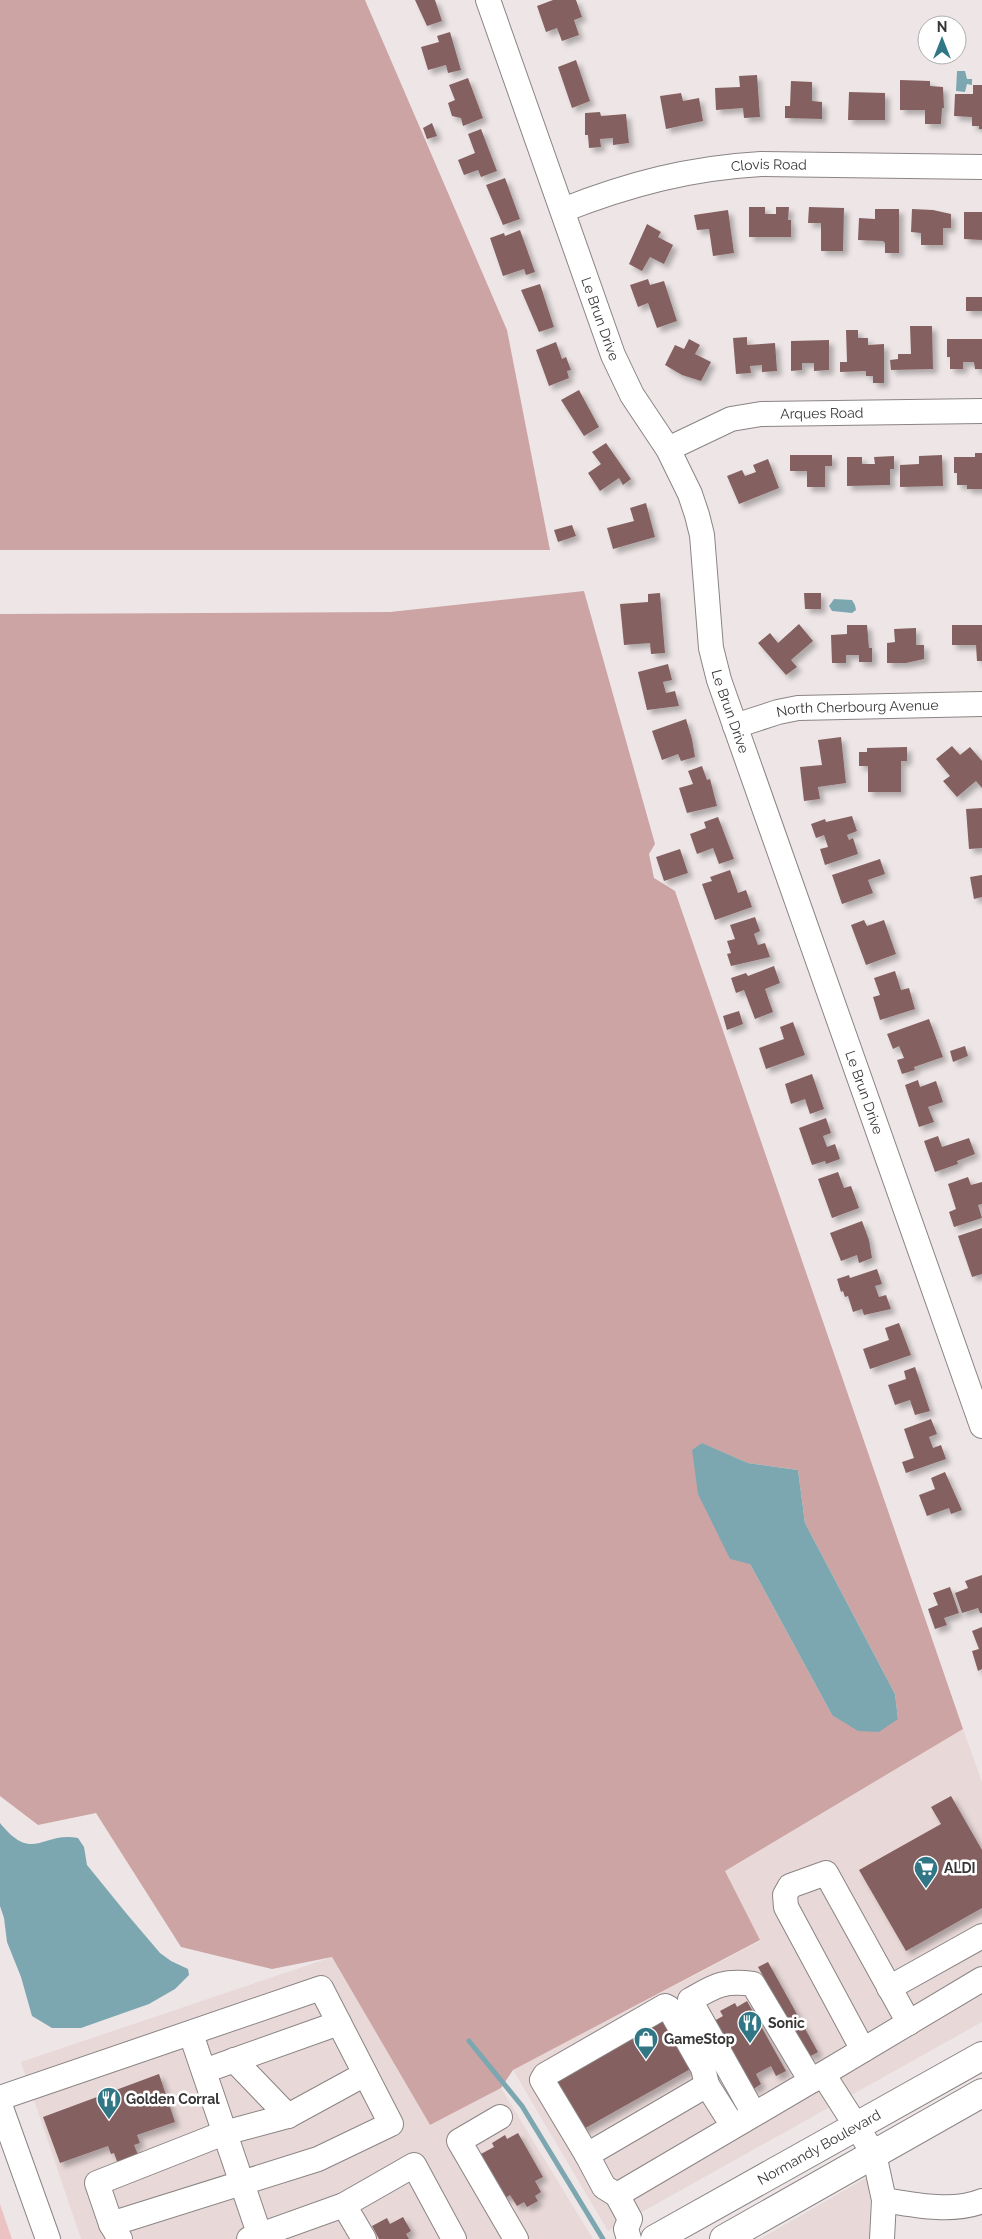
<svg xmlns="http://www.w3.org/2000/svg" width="982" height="2239" font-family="Raleway,sans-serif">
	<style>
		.built { fill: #e8d8d8 }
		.green { fill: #ecc3c3 }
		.forest { fill: #cda4a4; fill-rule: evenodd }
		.water { fill: #7ca7b1 }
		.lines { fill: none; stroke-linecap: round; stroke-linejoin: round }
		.stream { stroke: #7ca7b1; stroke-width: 5 }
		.building { fill: #856060; filter: url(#shadow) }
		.minor-casing { stroke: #8b8484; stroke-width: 26 }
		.major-casing { stroke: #8b8484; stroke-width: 30 }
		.minor { stroke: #fff; stroke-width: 24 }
		.major { stroke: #fff; stroke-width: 28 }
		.labels { text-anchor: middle; stroke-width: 5; stroke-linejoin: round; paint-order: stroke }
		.street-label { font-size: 14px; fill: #383535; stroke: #fff }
		.poi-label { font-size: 14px; font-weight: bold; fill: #383535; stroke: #fff; text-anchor: start }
	</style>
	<defs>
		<filter id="shadow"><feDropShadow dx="4.5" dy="4.5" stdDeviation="2.5" flood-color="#0004"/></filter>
	</defs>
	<rect width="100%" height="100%" fill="#eee6e6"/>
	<g class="built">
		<path d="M963,1729l19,53v240l-374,209 -95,-161 247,-129 -35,-70z"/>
		<path d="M332,1957l98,168 71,-37 92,151h-512l-60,-177z"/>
		<path d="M871,2175l-2,64h-109z"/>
	</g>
	<path class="green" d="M0,2204l12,35h-12z"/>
	<g class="forest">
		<path d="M0,0h365l142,330 43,220h-550z"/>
		<path d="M584,591l71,253 -6,10 5,24 21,13 288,838 -238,142 35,69 -247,130 -12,18 -71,37 -98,-168 -60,12 -91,-22 -85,-134 -58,12 -38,-29v-1182l390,-2zM701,1443l47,20 50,7 7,53 90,171 3,25 -66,-4 -82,-151z"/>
	</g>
	<g class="water">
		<path d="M957,71h8l2,8h5v6l-5,-1 -2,8 -9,-1z"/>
		<path d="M834,599l18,1 3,5 1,5 -4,3 -20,-2 -3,-5z"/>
		<path d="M702,1443l46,20 50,7 7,53 90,171 3,25 -19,13 -21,-1 -26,-16 -82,-151 -20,-5 -32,-65 -6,-44z"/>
		<path d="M0,1823c33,41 42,8 78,15l6,9 3,18 39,48 34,40 11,8 17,8 1,6 -14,14 -26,15 -68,24h-29l-20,-12 -11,-39 -14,-35 -3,-24 -4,-12z"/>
	</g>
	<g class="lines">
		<path class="stream" d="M469,2041l53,65 81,133"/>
	</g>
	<g class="building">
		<path d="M415,0h20l7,21 -15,5z"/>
		<path d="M553,0h23l6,17 -8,3 5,15 -17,6 -5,-13 -11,4 -9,-26z"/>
		<path d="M450,32l11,38 -13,3 -2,-8 -18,5 -7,-23 18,-5 -2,-6z"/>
		<path d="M576,60l14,41 -18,7 -14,-41z"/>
		<path d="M757,75l3,42 -16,1 -1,-10 -27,2 -1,-22 25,-1 -1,-11z"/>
		<path d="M468,78l15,40 -20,8 -2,-8 -9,-2 -4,-13 7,-3 -6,-15z"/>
		<path d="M900,80l30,1v5l13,1 1,21h-2l-1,16h-16v-14h-25z"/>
		<path d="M791,81l21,1v19l10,1v17l-37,-1v-12h5z"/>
		<path d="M973,85h9v44h-3v-3h-7v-9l-18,-1 1,-22h18z"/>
		<path d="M849,92l36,1v27h-37z"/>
		<path d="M681,93l2,8 16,-3 4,23 -37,8 -6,-33z"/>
		<path d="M600,112l1,4 25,-2 3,29 -16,2v-7l-13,1 1,8 -12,1 -1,-13h-3v-22z"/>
		<path d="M432,123l5,13 -10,3 -4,-11z"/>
		<path d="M481,129l16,42 -16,6 -3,-7 -14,5 -6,-15 17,-7 -7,-19z"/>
		<path d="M505,178l15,41 -17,6 -17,-40z"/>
		<path d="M749,207h16v7h11v-7h13l-1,13h3v17h-42z"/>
		<path d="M809,207l35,1 -1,43h-22v-28h-13z"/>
		<path d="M875,209h24v44h-14v-10l-2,-2 -25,-1 1,-22 16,1z"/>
		<path d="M912,209l21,1 18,4v14h-8v17h-22v-12l-10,-1z"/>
		<path d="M728,210l6,43 -21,3 -4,-27 -12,1 -3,-15z"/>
		<path d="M964,212h18v28l-18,-1z"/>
		<path d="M647,224l14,8 -3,5 15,8 -9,19 -14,-7 -8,14 -13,-7z"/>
		<path d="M520,230l15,42 -9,3 -2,-6 -21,7 -13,-38 14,-5 1,3z"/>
		<path d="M648,279l2,6 14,-4 13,40 -20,7 -9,-25 -10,4 -8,-22z"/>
		<path d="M540,284l14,43 -15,5 -18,-42z"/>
		<rect x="966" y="297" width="16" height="14"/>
		<path d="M910,326h22l1,43 -42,1 -1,-10 8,-1v-5h13z"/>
		<path d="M846,330h12v8h10v7l16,-1v39h-11v-7h-7v-5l-26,1v-10h7z"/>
		<path d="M747,337v8l28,-2 2,28 -15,1v-7l-12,1 1,7 -15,1 -3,-36z"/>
		<path d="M689,339l11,6 -5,9 16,8 -10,19 -19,-6 -17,-10 10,-20 9,4z"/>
		<path d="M947,339h35v30h-7l-1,-7h-11v7h-13v-12h-3z"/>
		<path d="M829,340v30l-15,1v-8h-12v7l-11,1v-30z"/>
		<path d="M556,342l6,17 4,-2 5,13 -4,1 2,7 -20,8 -13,-36z"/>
		<path d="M579,390l20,37 -15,9 -23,-36z"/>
		<path d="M606,443l25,36 -8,6 -4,-7 -19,13 -12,-18 13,-9 -9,-12z"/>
		<path d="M975,453h7v36h-15v-4h-10v-12h-3v-16h21z"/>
		<path d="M790,455h42v11h-7v21h-18v-16h-17z"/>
		<path d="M942,455l1,31 -43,1v-22l19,-1v-8z"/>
		<path d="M894,456v13h-4v16l-43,1v-29h15v7h13l-1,-7z"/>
		<path d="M768,459l11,29 -40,16 -12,-28 15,-6 3,6 11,-4 -3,-7z"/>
		<path d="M646,503l9,34 -42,12 -6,-21 27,-7 -4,-13z"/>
		<path d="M572,525l4,11 -18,6 -4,-12z"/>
		<path d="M660,593l5,60 -14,1 -1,-11 -26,2 -4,-41 28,-2v-8z"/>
		<path d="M804,593h17v16h-16z"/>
		<path d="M799,624l14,17 -22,19 6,7 -11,8 -28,-32 12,-10 8,10z"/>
		<path d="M847,625h20l2,23h3v14h-13v-7h-13v8h-14l-1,-28 16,-1z"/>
		<path d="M952,625h30v36h-5l-1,-16h-24z"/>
		<path d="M916,628v17h8v14l-18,4h-19v-20l8,-1 -1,-13z"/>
		<path d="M668,664l4,16 -9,2 3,11 9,-2 4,15 -32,4 -9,-38z"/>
		<path d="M686,719l6,20 3,18 -14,4 -3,-7 -16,6 -10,-29z"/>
		<path d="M841,737l5,46 -28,4 2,12 -16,2 -4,-34 22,-2 -4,-25z"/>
		<path d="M952,746l8,9 10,-8 12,14v27l-6,-7 -19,16 -14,-16 7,-5 -14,-17z"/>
		<path d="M907,747v14h-6v31h-33v-26h-9v-14h8v-4z"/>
		<path d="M702,766l5,14 3,-1 7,27 -30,7 -8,-25 14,-4 -5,-13z"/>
		<path d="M982,808v40l-13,1 -3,-40z"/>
		<path d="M852,816l5,15 -10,4 2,5 4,-2 5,16 -33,11 -5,-16 8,-2 -4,-12 -8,3 -5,-14 14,-5 1,3z"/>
		<path d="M718,817l16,42 -15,5 -6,-16 -16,6 -7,-20 16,-6 -2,-6z"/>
		<path d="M680,849l8,24 -24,8 -8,-24z"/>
		<path d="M880,859l5,15 -17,6 5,13 -31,11 -10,-29z"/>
		<path d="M730,870l8,23 8,-3 6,17 -37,13 -13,-36 10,-3 -2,-4z"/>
		<path d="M982,875v22l-8,2 -4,-22z"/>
		<path d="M755,917l5,14 -6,3 4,11 7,-2 5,14 -39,9 -4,-12 4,-1 -4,-12 8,-2 -5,-14z"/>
		<path d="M864,920l3,6 17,-6 12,34 -30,11 -15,-40z"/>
		<path d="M774,966l6,17 -15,6 8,23 -18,7 -11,-29 -8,3 -5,-15 15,-5 2,3z"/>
		<path d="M895,971l6,19 8,-2 6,21 -35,11 -7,-23 7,-2 -6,-17z"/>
		<path d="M739,1011l4,13 -16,6 -4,-14z"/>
		<path d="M929,1019l14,38 -29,10 1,3 -13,4 -5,-14 7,-2 -5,-12 -6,3 -6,-15z"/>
		<path d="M793,1022l12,33 -39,14 -7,-21 25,-9 -4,-12z"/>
		<path d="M965,1046l3,10 -15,6 -3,-11z"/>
		<path d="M812,1074l12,35 -14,5 -5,-15 -14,5 -6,-20z"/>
		<path d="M918,1080l2,7 16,-6 7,21 -15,5 6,15 -15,5 -14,-42z"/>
		<path d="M826,1118l5,15 -8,3 4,11 8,-3 5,15 -14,5 -1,-3 -13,4 -13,-37z"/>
		<path d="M938,1136l4,11 27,-9 6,16 -18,7 1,3 -23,8 -11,-31z"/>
		<path d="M838,1172l6,16 7,-2 8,22 -27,10 -14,-39z"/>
		<path d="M968,1177l3,8 11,-3v22l-4,1 4,13 -28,9 -5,-15 7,-3 -8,-25z"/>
		<path d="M862,1221l7,19 3,18 -13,5 -2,-8 -16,6 -11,-28z"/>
		<path d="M982,1228v46l-10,3 -14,-41z"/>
		<path d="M877,1269l5,15 -7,2 4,11 7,-2 5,14 -27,6 -2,-6 -9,3 -5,-16 -3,1 -2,-6 -2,1 -4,-13 12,-4 1,3z"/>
		<path d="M899,1323l12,32 -41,14 -7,-20 26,-9 -4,-12z"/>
		<path d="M915,1367l15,44 -15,4 -5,-15 -15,5 -7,-20 18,-6 -2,-8z"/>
		<path d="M931,1419l6,15 -8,3 4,11 8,-3 5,14 -40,14 -4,-11 12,-4 -10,-29z"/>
		<path d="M945,1472l17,38 -11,4 -2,-6 -22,8 -8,-21 16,-6 -4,-11z"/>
		<path d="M982,1575v38h-2l-2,-5 -16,5 -7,-20 13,-5 -3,-7z"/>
		<path d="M950,1587l9,26 -15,5 3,7 -12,4 -7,-20 10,-4 -5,-12z"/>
		<path d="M982,1627v42l-4,2 -6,-20 7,-2 -7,-18z"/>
		<path d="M951,1796l31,54v58l-76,43 -47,-81 82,-46 -10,-17z"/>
		<path d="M768,1962l50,90 -9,5 -51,-90z"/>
		<path d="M747,2001l39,70 -10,5 -5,-10 -15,8 5,10 -9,6 -38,-69 9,-5 -3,-5 15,-8 2,4z"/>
		<path d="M665,2015l29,52 -114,64 -29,-51z"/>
		<path d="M159,2074l16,48 -38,13 3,8 -6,2 5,12 -21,7 -4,-11 -3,1 -3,-8 -48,17 -17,-46z"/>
		<path d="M518,2133l25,44 -8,4 6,11 -6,4 3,5 -11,6 -3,-5 -7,4 -7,-11 -6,4 -25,-44 15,-8 -2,-4 13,-8 2,4z"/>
		<path d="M403,2217l8,14 -5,3 3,5h-30l-7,-13 15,-8 3,6z"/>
	</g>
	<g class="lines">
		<defs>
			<g id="minor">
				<path id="s1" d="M488,0l125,355 19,40 36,54 22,45 7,21 5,20 9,113 8,32 263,746"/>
				<path id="s2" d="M563,210c66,-26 127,-42 198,-46l221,3"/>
				<path id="s3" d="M668,449l63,-30 30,-5 221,-3"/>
				<path id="s4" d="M735,726l43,-14 20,-4 184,-4"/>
				<path d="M889,1988l93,-52"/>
				<path d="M191,2034l70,205"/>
				<path d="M863,2050l-77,-143 -1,-12 5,-9 36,-13 83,150"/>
				<path d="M234,2060l54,56"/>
				<path d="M204,2071l135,-48"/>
				<path d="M823,2074l159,-95"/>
				<path d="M0,2098l321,-110 70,136 -73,35 -207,65 9,15"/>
				<path d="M0,2105l48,134"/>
				<path d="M754,2114l-64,-114c25,-14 32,-20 63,-16l58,97"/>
				<path d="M500,2117l-41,24 57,98"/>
				<path d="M587,2155l-45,-75 3,-5 120,-69 4,2 34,60 4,17"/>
				<path d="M617,2195l-13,-8 -17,-32 120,-70 26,41"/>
				<path d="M344,2205l20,34"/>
				<path d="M111,2224l-14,-41 127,-50 64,-17 77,-42"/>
				<path d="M249,2239l95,-34 70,-40 40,74"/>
				<path d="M629,2239l-3,-10 4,-10 -13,-24 206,-121 51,80 10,46c30,5 69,13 98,1"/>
				<path d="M882,2239l2,-39"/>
			</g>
			<g id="major">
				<path id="s5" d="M655,2239l327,-183"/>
				<path d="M724,2239l258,-146"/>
			</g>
		</defs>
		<use href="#minor" class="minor-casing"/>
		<use href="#major" class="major-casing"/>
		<use href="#minor" class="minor"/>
		<use href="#major" class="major"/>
	</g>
	<defs>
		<symbol id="supermarket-pin" viewBox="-11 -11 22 30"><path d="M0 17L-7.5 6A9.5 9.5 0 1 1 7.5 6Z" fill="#317684" stroke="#fff"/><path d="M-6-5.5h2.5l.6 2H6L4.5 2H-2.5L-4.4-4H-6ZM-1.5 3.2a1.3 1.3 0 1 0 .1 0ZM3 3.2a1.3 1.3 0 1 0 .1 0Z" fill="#fff"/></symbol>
		<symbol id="restaurant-pin" viewBox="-11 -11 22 30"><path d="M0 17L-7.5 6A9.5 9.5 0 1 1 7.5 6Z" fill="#317684" stroke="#fff"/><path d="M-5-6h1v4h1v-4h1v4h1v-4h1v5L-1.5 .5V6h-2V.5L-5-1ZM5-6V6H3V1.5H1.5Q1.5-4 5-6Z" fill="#fff"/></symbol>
		<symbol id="shop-pin" viewBox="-11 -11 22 30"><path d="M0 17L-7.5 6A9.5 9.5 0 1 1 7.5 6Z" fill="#317684" stroke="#fff"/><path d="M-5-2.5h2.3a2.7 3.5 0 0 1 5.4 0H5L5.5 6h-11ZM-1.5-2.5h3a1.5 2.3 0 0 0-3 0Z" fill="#fff"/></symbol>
	</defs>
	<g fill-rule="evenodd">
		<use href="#supermarket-pin" x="912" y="1854" width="28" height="38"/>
		<use href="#restaurant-pin" x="736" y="2009" width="28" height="38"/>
		<use href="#shop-pin" x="632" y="2025" width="28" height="38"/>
		<use href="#restaurant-pin" x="95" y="2085" width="28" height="38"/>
	</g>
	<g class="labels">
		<g class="street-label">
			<text dy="5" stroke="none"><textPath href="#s2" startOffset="212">Clovis Road</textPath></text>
			<text dy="5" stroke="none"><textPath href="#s1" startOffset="338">Le Brun Drive</textPath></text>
			<text dy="5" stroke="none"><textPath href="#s3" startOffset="161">Arques Road</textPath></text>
			<text dy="5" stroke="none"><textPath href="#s4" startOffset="125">North Cherbourg Avenue</textPath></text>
			<text dy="5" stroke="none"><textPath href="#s1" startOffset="758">Le Brun Drive</textPath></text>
			<text dy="5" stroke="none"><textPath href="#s1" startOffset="1162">Le Brun Drive</textPath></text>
			<text dy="5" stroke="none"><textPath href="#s5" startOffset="188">Normandy Boulevard</textPath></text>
		</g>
		<g class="poi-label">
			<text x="944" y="1873">ALDI</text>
			<text x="768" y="2028">Sonic</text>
			<text x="664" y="2044">GameStop</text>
			<text x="126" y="2104">Golden Corral</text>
		</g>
	</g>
	<g transform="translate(942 40)"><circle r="24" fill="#ffffff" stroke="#afaeae"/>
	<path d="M0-4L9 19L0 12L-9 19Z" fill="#317684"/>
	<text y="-8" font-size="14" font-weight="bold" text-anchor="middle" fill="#383535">N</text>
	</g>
</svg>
